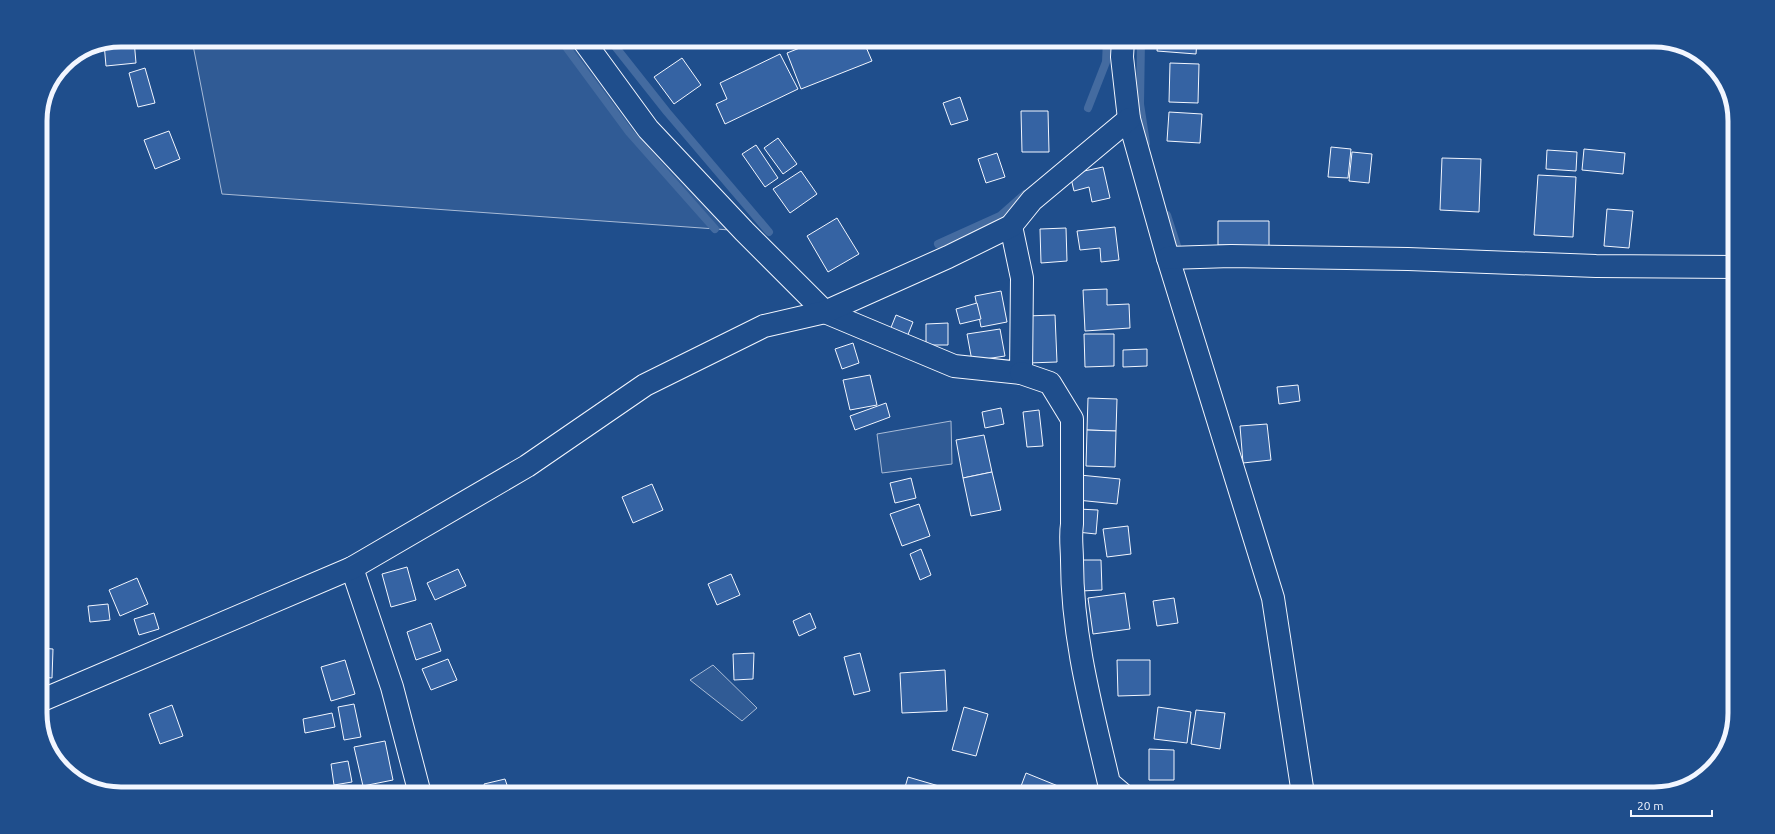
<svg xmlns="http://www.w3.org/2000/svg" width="1775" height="834" font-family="Ubuntu,sans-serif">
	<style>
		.built { fill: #305b95; stroke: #a8bbd7 }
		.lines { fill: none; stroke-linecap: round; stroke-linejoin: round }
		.stream { stroke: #446ba0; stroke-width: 8 }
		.building { fill: #3563a3; stroke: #f2f6ff }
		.minor-casing { stroke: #f2f6ff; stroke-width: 24 }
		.minor { stroke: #1f4e8c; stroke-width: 22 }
		.rim { fill: none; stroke: #f2f6ff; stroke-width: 5 }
	</style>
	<rect width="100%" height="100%" fill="#1f4e8c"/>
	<g class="built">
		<path d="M192,40h391l161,191 -522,-37z"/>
		<path d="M951,421l1,43 -70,9 -5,-39z"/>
		<path d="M713,665l44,43 -15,13 -52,-41z"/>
	</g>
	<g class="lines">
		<g class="stream">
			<path d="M561,40l68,92 86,97"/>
			<path d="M610,40l57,72 102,120"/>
			<path d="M1141,40l-1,64 6,39"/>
			<path d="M1088,108l18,-46 1,-22"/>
			<path d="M1167,215l12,37"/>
			<path d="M938,244l62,-28 25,-22"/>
		</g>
	</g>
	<g class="building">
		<path d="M121,40h13l2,23 -30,3 -2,-23z"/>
		<path d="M820,40h43l9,21 -71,28 -14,-36z"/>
		<path d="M1158,40h39l-1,14 -39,-3z"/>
		<path d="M780,54l18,35 -73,35 -9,-20 11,-5 -7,-16z"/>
		<path d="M682,58l19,27 -27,19 -20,-27z"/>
		<path d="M1170,63l29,1 -1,39 -29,-1z"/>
		<path d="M145,68l10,35 -17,4 -9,-34z"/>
		<path d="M960,97l8,23 -17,5 -8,-22z"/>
		<path d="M1021,111h27l1,41h-27z"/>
		<path d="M1169,112l33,2 -2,29 -33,-2z"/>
		<path d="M169,131l11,28 -25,10 -11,-29z"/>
		<path d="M778,138l19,26 -14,10 -19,-26z"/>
		<path d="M756,145l22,33 -13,9 -23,-33z"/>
		<path d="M1331,147l20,2 -3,29 -20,-1z"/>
		<path d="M1584,149l41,4 -2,21 -41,-4z"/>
		<path d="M1547,150l30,2 -1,19 -30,-2z"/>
		<path d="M1352,152l20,2 -3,29 -20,-2z"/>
		<path d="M997,153l8,24 -19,6 -8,-24z"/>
		<path d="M1442,158l39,1 -2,53 -39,-2z"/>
		<path d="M1103,167l7,31 -18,4 -3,-15 -15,4 -4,-17z"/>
		<path d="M801,171l16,23 -27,19 -17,-24z"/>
		<path d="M1538,175l38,2 -3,60 -39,-2z"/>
		<path d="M1607,209l26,2 -4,37 -25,-2z"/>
		<path d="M837,218l22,36 -31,18 -21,-36z"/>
		<path d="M1218,221h51v25l-51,-1z"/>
		<path d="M1115,227l4,33 -18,2 -1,-14 -20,2 -3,-19z"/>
		<path d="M1066,228l1,33 -26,2 -1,-34z"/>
		<path d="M1107,289v16l22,-1 1,24 -45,3 -2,-41z"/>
		<path d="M1001,291l6,31 -26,5 -6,-31z"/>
		<path d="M977,303l4,16 -21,5 -4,-15z"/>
		<path d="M896,315l17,7 -6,15 -17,-7z"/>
		<path d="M1055,315l2,47 -29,1 -2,-47z"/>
		<path d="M948,323v22h-22v-21z"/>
		<path d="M1000,329l5,27 -33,5 -5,-27z"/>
		<path d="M1084,334h30v32l-29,1z"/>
		<path d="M853,343l6,20 -17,6 -7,-20z"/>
		<path d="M1147,349v17l-24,1v-17z"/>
		<path d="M870,375l7,30 -27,5 -7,-30z"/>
		<path d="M1298,385l2,16 -21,3 -2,-17z"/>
		<path d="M1088,398l29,1 -1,32 -29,-1z"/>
		<path d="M886,403l4,14 -35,13 -5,-14z"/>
		<path d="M1001,408l3,16 -19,4 -3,-16z"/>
		<path d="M1039,410l4,36 -16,1 -4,-35z"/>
		<path d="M1267,424l4,36 -28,3 -3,-37z"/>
		<path d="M1087,430l29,1 -1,36 -29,-1z"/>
		<path d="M984,435l8,37 -29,6 -7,-38z"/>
		<path d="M992,472l9,38 -30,6 -8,-38z"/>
		<path d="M1080,475l40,4 -3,25 -40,-4z"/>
		<path d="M911,478l5,20 -21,5 -5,-20z"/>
		<path d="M652,484l11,26 -30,13 -11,-26z"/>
		<path d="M919,504l11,32 -28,10 -12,-32z"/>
		<path d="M1078,509l20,1 -2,24 -19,-2z"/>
		<path d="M1128,526l3,28 -24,3 -4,-28z"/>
		<path d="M921,549l10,26 -11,5 -10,-26z"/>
		<path d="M1080,560h21l1,30 -21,1z"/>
		<path d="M407,567l9,33 -25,7 -9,-33z"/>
		<path d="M458,569l8,17 -31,14 -8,-17z"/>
		<path d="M731,574l9,21 -23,10 -9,-21z"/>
		<path d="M137,578l11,26 -28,12 -11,-26z"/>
		<path d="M1125,593l5,36 -37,5 -5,-36z"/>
		<path d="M1174,598l4,25 -21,3 -4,-25z"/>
		<path d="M108,604l2,16 -20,2 -2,-16z"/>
		<path d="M154,613l5,16 -20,6 -5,-16z"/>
		<path d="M810,613l6,15 -17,8 -6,-15z"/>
		<path d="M431,623l10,28 -25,9 -9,-28z"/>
		<path d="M40,648l13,1 -1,29 -12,-1z"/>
		<path d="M754,653l-1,26 -19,1 -1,-26z"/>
		<path d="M860,653l10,38 -16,4 -10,-38z"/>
		<path d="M448,659l9,21 -26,10 -9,-21z"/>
		<path d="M345,660l10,34 -24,7 -10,-34z"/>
		<path d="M1117,660h33v35l-32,1z"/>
		<path d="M945,670l2,41 -45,2 -2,-40z"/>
		<path d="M354,704l7,33 -17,3 -6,-33z"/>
		<path d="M172,705l11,31 -23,8 -11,-30z"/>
		<path d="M964,707l24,7 -12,42 -24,-6z"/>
		<path d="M1158,707l33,5 -4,31 -33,-4z"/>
		<path d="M1196,710l29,3 -5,36 -29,-5z"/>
		<path d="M332,713l3,14 -30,6 -2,-14z"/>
		<path d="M385,741l8,39 -30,6 -9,-39z"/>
		<path d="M1149,749l25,1v30h-25z"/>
		<path d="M348,761l4,21 -18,3 -3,-21z"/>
		<path d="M1026,773l32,13 -3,8h-37z"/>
		<path d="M908,777l48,14 -1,3h-52z"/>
		<path d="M505,779l5,15h-24l-2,-10z"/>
		<path d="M367,786l1,8h-21l-1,-5z"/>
	</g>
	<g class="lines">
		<defs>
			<g id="minor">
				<path d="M583,40l65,89 96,102 81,81 129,54 67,7 1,-95 -11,-52"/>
				<path d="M1123,40l-1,17 7,62 39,139 105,340 30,196"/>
				<path d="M1168,258l63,-2 177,3 188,7 139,1"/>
				<path d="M1021,373l29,10 22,36v105c-2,13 0,24 0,37 0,76 20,149 37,222l13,11"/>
				<path d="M352,568l40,119 28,107"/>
				<path d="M40,701l312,-133 175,-102 118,-81 119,-59 61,-14 123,-55 63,-31 21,-26 97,-81"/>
			</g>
		</defs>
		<use href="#minor" class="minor-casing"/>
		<use href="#minor" class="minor"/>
	</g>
	<path d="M0 0H1775V834H0ZM121 47H1654A74 74 0 0 1 1728 121V713A74 74 0 0 1 1654 787H121A74 74 0 0 1 47 713V121A74 74 0 0 1 121 47Z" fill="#1f4e8c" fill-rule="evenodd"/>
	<path class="rim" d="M121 47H1654A74 74 0 0 1 1728 121V713A74 74 0 0 1 1654 787H121A74 74 0 0 1 47 713V121A74 74 0 0 1 121 47Z"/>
	<path d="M1631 810v6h81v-6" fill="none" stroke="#f2f6ff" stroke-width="2"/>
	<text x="1637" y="810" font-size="12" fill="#f2f6ff" stroke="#1f4e8c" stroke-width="3" paint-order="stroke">20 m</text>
</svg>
